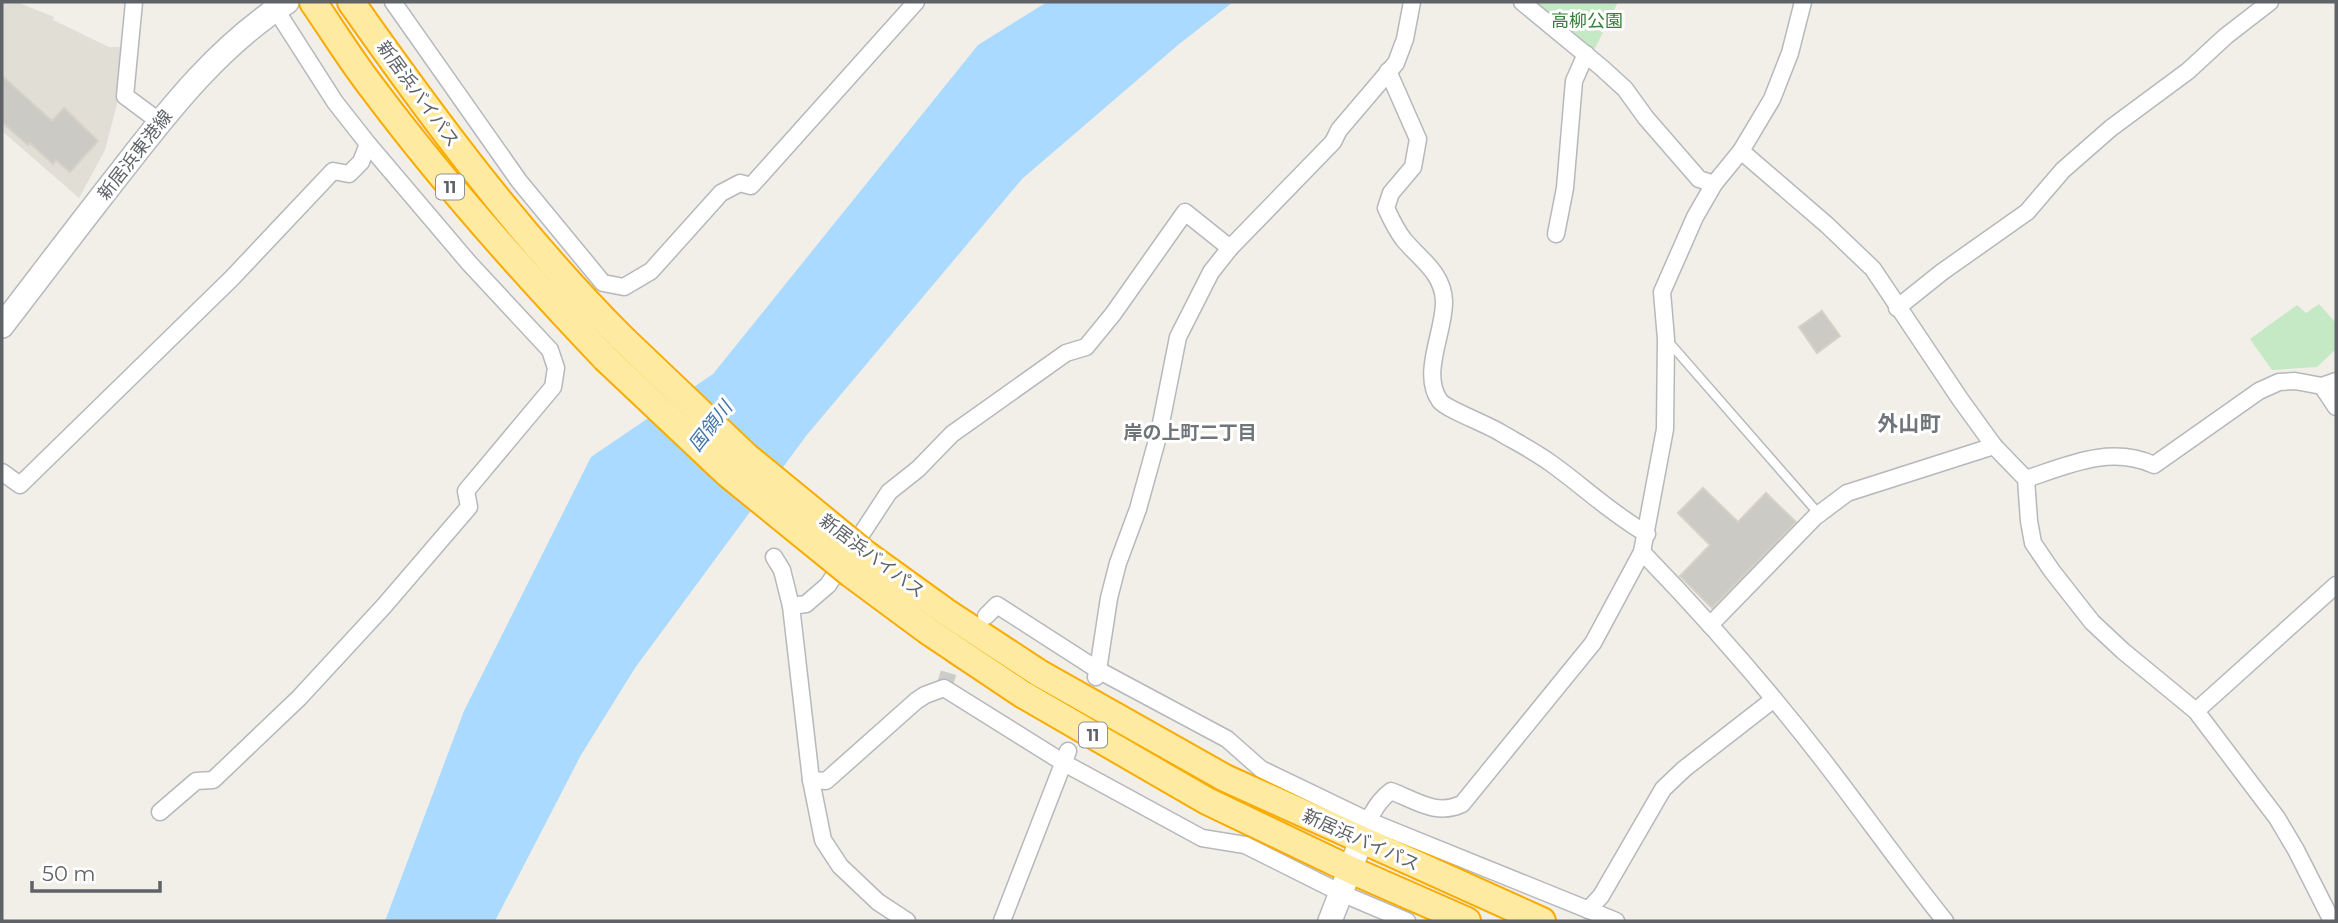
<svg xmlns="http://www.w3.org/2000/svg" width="2338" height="923" font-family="Montserrat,'Noto Sans JP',sans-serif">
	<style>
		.education { fill: #e1ded6 }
		.green { fill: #c5e8c5 }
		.water { fill: #aadaff }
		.building { fill: #cccac5; stroke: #d6d1c6; stroke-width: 2 }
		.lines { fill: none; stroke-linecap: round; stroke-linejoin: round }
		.minor-tunnel { stroke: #ccccc8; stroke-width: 16; stroke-dasharray: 16 8; stroke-linecap: butt }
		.service-casing { stroke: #b5b8bc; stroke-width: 11 }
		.minor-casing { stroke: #b5b8bc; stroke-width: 19 }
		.secondary-casing { stroke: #b6babf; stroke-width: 26 }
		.trunk-casing { stroke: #f9ab00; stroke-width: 30 }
		.service { stroke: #fff; stroke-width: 8 }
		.minor { stroke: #fff; stroke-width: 16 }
		.secondary { stroke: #fff; stroke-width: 23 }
		.trunk { stroke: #feeaa1; stroke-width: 26 }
		.trunk-bridge-casing { stroke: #f9ab00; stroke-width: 30; stroke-linecap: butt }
		.trunk-bridge { stroke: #feeaa1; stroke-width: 26 }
		.labels { text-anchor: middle; stroke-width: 6; stroke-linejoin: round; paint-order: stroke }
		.shield { fill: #fff; stroke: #8f9295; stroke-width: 2 }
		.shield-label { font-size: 16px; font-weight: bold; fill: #5f6368 }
		.park-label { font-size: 18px; fill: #348238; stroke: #fff }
		.street-label { font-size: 18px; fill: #5f6368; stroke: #fff }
		.water-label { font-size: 19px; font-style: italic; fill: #4174aa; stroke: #fff }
		.neighbourhood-label { font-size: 19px; font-weight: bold; fill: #70757a; stroke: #fff }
		.quarter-label { font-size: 21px; font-weight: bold; fill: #70757a; stroke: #fff }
	</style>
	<rect width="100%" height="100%" fill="#f1efe8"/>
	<path class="education" d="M2,2h15l37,15 -1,3 56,27h13l-5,57 -12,46 -26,48 -77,-67z"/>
	<g class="green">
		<path d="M1533,2h85l-25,50z"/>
		<path d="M2319,304l17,19v26l-19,18 -45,3 -22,-31 47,-34 9,8z"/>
	</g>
	<path class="water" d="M1047,2h186l-55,43 -156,134 -216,257 -171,232 -54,87 -86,166h-110l79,-210 127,-254 122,-83 265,-329z"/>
	<g class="building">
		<path d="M2,76l50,45 12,-13 34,33 -28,31 -14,-12 -3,4 -23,-21 -2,2 -26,-23z"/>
		<path d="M1822,311l18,25 -23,17 -18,-26z"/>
		<path d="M1703,488l35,34 28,-29 30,29 -84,86 -32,-32 30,-31 -32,-32z"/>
	</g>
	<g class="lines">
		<path class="minor-tunnel" d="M944,688l5,-17 16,-24"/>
		<defs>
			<path id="service" d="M1667,340l152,174"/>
			<g id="minor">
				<path d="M134,2l-9,94 35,26"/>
				<path d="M393,2l126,179 84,102 21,4 27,-16 70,-78 19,-10 11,3 165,-184"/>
				<path d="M1522,2l80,66 23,21 21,29 53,61 15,5"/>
				<path d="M1388,71l30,68 -5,28 -22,26 -5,15c5,11 10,22 18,32 16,19 39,33 40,61 1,30 -24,73 -4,100 6,8 49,24 61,32 17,10 35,19 51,31 32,23 60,50 95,70"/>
				<path d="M1741,151l86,74 46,44 87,130 34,47 32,33 3,42 4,22 19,28 40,51 31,29 73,60 81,107 19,32 36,71"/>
				<path d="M1556,234l9,-46 9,-107 12,-27"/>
				<path d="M1897,308l45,-36 85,-60 36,-42 48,-42 77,-57 38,-35 44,-34"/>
				<path d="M2322,386l14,21"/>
				<path d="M2,472l18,13 212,-207 101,-107 16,3 12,-12 7,-18"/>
				<path d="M2026,479c42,-14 85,-34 128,-14l105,-74 20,-9 16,-1 27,5 14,-5"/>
				<path d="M1642,552c65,67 127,138 184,212 40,52 78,106 119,157"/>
				<path d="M774,557l8,13 9,36"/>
				<path d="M986,616l11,-11 101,65 11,-72 9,-35 20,-54 21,-76 19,-96 33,-65 19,-24 103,-106 6,-12 57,-67 9,-24 7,-37"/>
				<path d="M1710,625l105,-108 32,-24 147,-47"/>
				<path d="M1096,677l2,-7 129,69 34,30 108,52 247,100"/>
				<path d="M2196,711l140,-126"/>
				<path d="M811,780l15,1 90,-80 9,-6 19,-7 120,75 138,75 43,7 96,48 66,28"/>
				<path d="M160,812l36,-31 17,-1 86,-82 85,-92 85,-99 -3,-16 87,-104 3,-19 -6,-18 -81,-87 -101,-119 -33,-42 -64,-100"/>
				<path d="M1361,841c7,-20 13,-37 30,-50 26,10 45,25 71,13l131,-161 49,-91 23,-123 1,-90 -4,-47 33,-75 19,-33 27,-33 31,-52 18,-46 13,-51"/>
				<path d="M1588,910l13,-14 62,-107 21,-20 90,-70"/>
				<path d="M907,921l-29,-19 -38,-36 -17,-26 -12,-60 -20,-174 15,-2 22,-19 61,-93 29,-23 34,-35 114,-81 20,-6 27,-33 72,-102 45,36"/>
				<path d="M1002,921l66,-170"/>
			</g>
			<g id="secondary">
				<path d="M2,326c40,-52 80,-105 121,-157 48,-62 97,-124 164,-167"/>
				<path d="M1330,921l31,-80"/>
			</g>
			<g id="trunk">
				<path d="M313,2c20,29 39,60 61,88 71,95 150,183 231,268"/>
				<path d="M351,2c83,118 169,234 271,336"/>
				<path d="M867,555l79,57 93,61 186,105 317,143"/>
				<path d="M851,574l77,57 94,63 185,107 144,69 116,51"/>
			</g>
		</defs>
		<use href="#service" class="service-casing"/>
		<use href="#minor" class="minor-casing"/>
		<use href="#secondary" class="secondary-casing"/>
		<use href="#trunk" class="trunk-casing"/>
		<use href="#service" class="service"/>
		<use href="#minor" class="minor"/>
		<use href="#secondary" class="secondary"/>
		<use href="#trunk" class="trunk"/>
		<defs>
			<g id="trunk-bridge">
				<path d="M622,338l124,118 121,99"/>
				<path d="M605,358l123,116 123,100"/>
			</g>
		</defs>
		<use href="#trunk-bridge" class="trunk-bridge-casing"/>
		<use href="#trunk-bridge" class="trunk-bridge"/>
	</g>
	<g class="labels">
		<g class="shield">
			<rect x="436" y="174.5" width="28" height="25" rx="5"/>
			<rect x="1079" y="722.5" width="28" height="25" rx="5"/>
		</g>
		<g class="shield-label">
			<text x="450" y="193">11</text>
			<text x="1093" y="741">11</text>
		</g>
		<g class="park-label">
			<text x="1587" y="27">高柳公園</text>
		</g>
		<g class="street-label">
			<text transform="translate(418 94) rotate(54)" y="6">新居浜バイパス</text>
			<text transform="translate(135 155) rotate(-52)" y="6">新居浜東港線</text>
			<text transform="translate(872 556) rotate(37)" y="6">新居浜バイパス</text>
			<text transform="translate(1361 840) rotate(24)" y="6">新居浜バイパス</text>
		</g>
		<g class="water-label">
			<text transform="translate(710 426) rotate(-52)" y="7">国領川</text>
		</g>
		<g class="neighbourhood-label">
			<text x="1190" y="439">岸の上町二丁目</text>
		</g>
		<g class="quarter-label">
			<text x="1909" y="431">外山町</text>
		</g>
	</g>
	<rect width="2338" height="923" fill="none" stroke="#5f6368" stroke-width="7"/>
	<path d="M32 881v10h128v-10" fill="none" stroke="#5f6368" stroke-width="3.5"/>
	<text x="42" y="881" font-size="21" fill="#5f6368" stroke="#ffffff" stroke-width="5" paint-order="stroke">50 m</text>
</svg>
